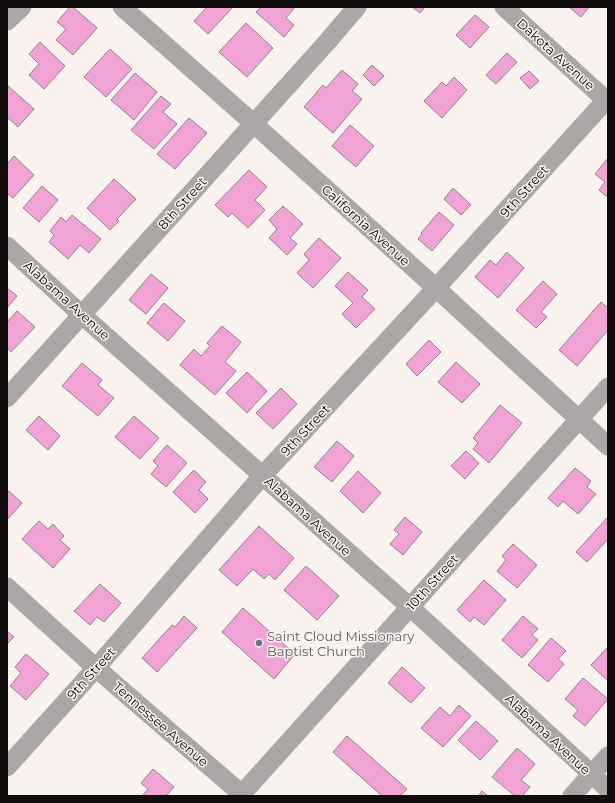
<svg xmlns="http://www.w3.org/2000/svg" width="615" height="803" font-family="Montserrat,sans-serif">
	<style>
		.building { fill: #f1a3d6; stroke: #8c8589 }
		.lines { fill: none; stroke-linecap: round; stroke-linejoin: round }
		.minor { stroke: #aba7a6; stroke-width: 19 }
		.worship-dot { fill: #6b7280; stroke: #f9f2ee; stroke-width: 1.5 }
		.labels { text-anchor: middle; stroke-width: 3; stroke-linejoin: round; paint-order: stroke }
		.street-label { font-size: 13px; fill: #100d0c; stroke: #f9f2ee }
		.worship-label { font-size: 13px; fill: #5b616d; stroke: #f9f2ee; text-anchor: start }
	</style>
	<rect width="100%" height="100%" fill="#f9f2ee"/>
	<g class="building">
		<path d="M70,7h3l24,21 -24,27 -17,-15 10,-11 -9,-7z"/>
		<path d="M207,7h26l-25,27 -14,-13z"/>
		<path d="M261,7h34l-9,11 8,7 -10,12 -28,-25z"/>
		<path d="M412,7h13l-5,6z"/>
		<path d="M569,7h20l-8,10z"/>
		<path d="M475,15l14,12 -19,21 -14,-13z"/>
		<path d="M246,23l27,25 -26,29 -28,-25z"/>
		<path d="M40,42l25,24 -21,23 -15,-14 10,-11 -10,-10z"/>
		<path d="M110,49l22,20 -26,28 -22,-20z"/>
		<path d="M507,53l10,9 -21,22 -10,-9z"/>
		<path d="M372,65l12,11 -10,10 -11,-11z"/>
		<path d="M342,70l16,14 -6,7 10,8 -29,34 -29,-26 19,-22 3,3z"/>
		<path d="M529,71l10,10 -9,8 -10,-11z"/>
		<path d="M135,73l22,19 -23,28 -23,-20z"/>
		<path d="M454,77l13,13 -25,28 -18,-17 18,-19 4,4z"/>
		<path d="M7,85l27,24 -16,18 -11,-10z"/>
		<path d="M161,96l10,8 -8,8 14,12 -23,25 -23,-19z"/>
		<path d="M189,118l18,15 -32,36 -18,-15z"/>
		<path d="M350,125l24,21 -18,21 -24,-21z"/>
		<path d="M14,156l20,19 -21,23 -6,-5v-29z"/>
		<path d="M608,158v36l-2,2 -7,-6 6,-8 -10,-8z"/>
		<path d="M249,170l18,17 -12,13 10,10 -17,18 -16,-15 -4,4 -13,-12z"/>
		<path d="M114,179l22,20 -19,20 2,2 -9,9 -23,-22z"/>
		<path d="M42,186l16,14 -19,22 -16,-14z"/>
		<path d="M453,188l18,17 -10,10 -17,-16z"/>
		<path d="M283,206l20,18 -13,14 7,6 -10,11 -18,-17 8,-9 -8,-9z"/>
		<path d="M439,212l15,13 -22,26 -14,-12 4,-5 -1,-1z"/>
		<path d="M72,215l29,24 -12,14 -9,-8 -12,14 -19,-17 5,-7 -4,-4 11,-14 5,5z"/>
		<path d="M319,238l22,20 -28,30 -16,-15 12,-13 -5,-6z"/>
		<path d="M507,252l17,16 -26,30 -23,-21 15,-17 6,5z"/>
		<path d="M348,272l20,18 -6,7 13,12 -19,19 -14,-14 11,-11 -18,-17z"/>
		<path d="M151,274l17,14 -22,26 -17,-14z"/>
		<path d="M543,281l14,13 -16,18 6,5 -11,11 -20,-18z"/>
		<path d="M7,288l10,8 -10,12z"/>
		<path d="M601,302l7,6v22l-31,36 -18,-16z"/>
		<path d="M164,303l21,18 -17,20 -21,-18z"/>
		<path d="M17,311l18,16 -24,25 -4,-5v-25z"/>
		<path d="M222,326l19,16 -16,20 11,9 -21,24 -35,-30 14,-16 7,7 9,-10 -3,-3z"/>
		<path d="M429,340l12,12 -24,24 -11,-12z"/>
		<path d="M456,362l24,22 -18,19 -24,-21z"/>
		<path d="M82,363l20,17 -4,5 16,13 -16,18 -36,-30z"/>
		<path d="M247,372l20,19 -20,22 -21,-20z"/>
		<path d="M281,388l16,16 -24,25 -17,-16z"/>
		<path d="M500,405l22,18 -33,40 -16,-14 5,-6 -5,-5z"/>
		<path d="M39,416l21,20 -12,14 -22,-20z"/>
		<path d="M134,416l25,22 -19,21 -25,-22z"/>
		<path d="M337,441l17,15 -22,26 -18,-15z"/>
		<path d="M167,445l20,18 -21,24 -15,-13 7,-8 -5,-5z"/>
		<path d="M466,451l13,12 -14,16 -14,-13z"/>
		<path d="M575,468l16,13 -4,6 9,7 -18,20 -15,-13 -5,6 -10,-9z"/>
		<path d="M194,470l12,12 -7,8 9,9 -13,14 -22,-21z"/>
		<path d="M358,471l23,22 -18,20 -23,-22z"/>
		<path d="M9,491l13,12 -15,17v-27z"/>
		<path d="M405,517l17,15 -19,23 -13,-11 9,-10 -5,-4z"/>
		<path d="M608,517v22l-21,23 -11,-10z"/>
		<path d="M39,521l9,8 5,-5 11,12 -4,4 10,9 -17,19 -31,-29z"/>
		<path d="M259,526l35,32 -19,22 -6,-6 -5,5 -11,-10 -16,17 -18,-16z"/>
		<path d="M513,544l24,21 -20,23 -20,-17 9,-11 -4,-4z"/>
		<path d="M306,566l33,30 -22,24 -33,-30z"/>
		<path d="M484,580l22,20 -22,25 -10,-8 -4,5 -13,-12z"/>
		<path d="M100,584l21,19 -17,19 -7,-5 -7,8 -16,-14z"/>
		<path d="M243,608l52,46 -21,25 -52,-47z"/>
		<path d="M184,616l13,12 -40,44 -15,-14 30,-33 3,2z"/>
		<path d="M523,616l15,13 -6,6 6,5 -16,18 -20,-18z"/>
		<path d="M7,631l7,6 -7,7z"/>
		<path d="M551,638l15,13 -8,8 6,5 -16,18 -20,-17z"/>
		<path d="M608,647v34l-17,-16z"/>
		<path d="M26,654l23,20 -23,26 -16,-14 11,-13 -6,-6z"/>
		<path d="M402,667l23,21 -14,15 -23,-20z"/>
		<path d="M583,678l25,21 -23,27 -12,-10 5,-6 -13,-11z"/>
		<path d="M459,705l12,11 -28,31 -22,-19 19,-21 10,9z"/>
		<path d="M476,721l22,20 -18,19 -22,-20z"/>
		<path d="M347,736l60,53 -7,7h-18l-49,-44z"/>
		<path d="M517,748l18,16 -14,16 9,7 -8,9h-7l-23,-19z"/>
		<path d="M153,769l21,18 -8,9h-24l6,-7 -7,-6z"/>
		<path d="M482,791l6,5h-10z"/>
	</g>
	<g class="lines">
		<g class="minor">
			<path d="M122,7l132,117 182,164 172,158"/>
			<path d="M504,7l104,95"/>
			<path d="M7,21l15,-14"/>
			<path d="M7,246l75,69 328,292 198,182"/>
			<path d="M7,398l321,-357 29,-34"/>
			<path d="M7,587l89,81 148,128"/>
			<path d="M7,767l89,-99 167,-193 173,-187 172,-190"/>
			<path d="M240,796l368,-409"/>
			<path d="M572,796l36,-40"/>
		</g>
	</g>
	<circle class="worship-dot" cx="259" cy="643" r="4"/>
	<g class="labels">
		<g class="street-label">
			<text transform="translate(556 54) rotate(42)" y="5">Dakota Avenue</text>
			<text transform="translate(524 191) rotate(-48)" y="5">9th Street</text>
			<text transform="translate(182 203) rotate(-48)" y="5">8th Street</text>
			<text transform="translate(366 225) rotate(42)" y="5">California Avenue</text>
			<text transform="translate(67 300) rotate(42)" y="5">Alabama Avenue</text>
			<text transform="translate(305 430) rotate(-47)" y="5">9th Street</text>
			<text transform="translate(308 516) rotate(42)" y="5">Alabama Avenue</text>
			<text transform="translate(432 582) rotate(-48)" y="5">10th Street</text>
			<text transform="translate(91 673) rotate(-48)" y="5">9th Street</text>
			<text transform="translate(161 724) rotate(41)" y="5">Tennessee Avenue</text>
			<text transform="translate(548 734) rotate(43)" y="5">Alabama Avenue</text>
		</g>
		<g class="worship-label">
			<text x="267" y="641">Saint Cloud Missionary<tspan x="267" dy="15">Baptist Church</tspan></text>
		</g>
	</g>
	<rect width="615" height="803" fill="none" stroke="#100d0c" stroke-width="16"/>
</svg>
